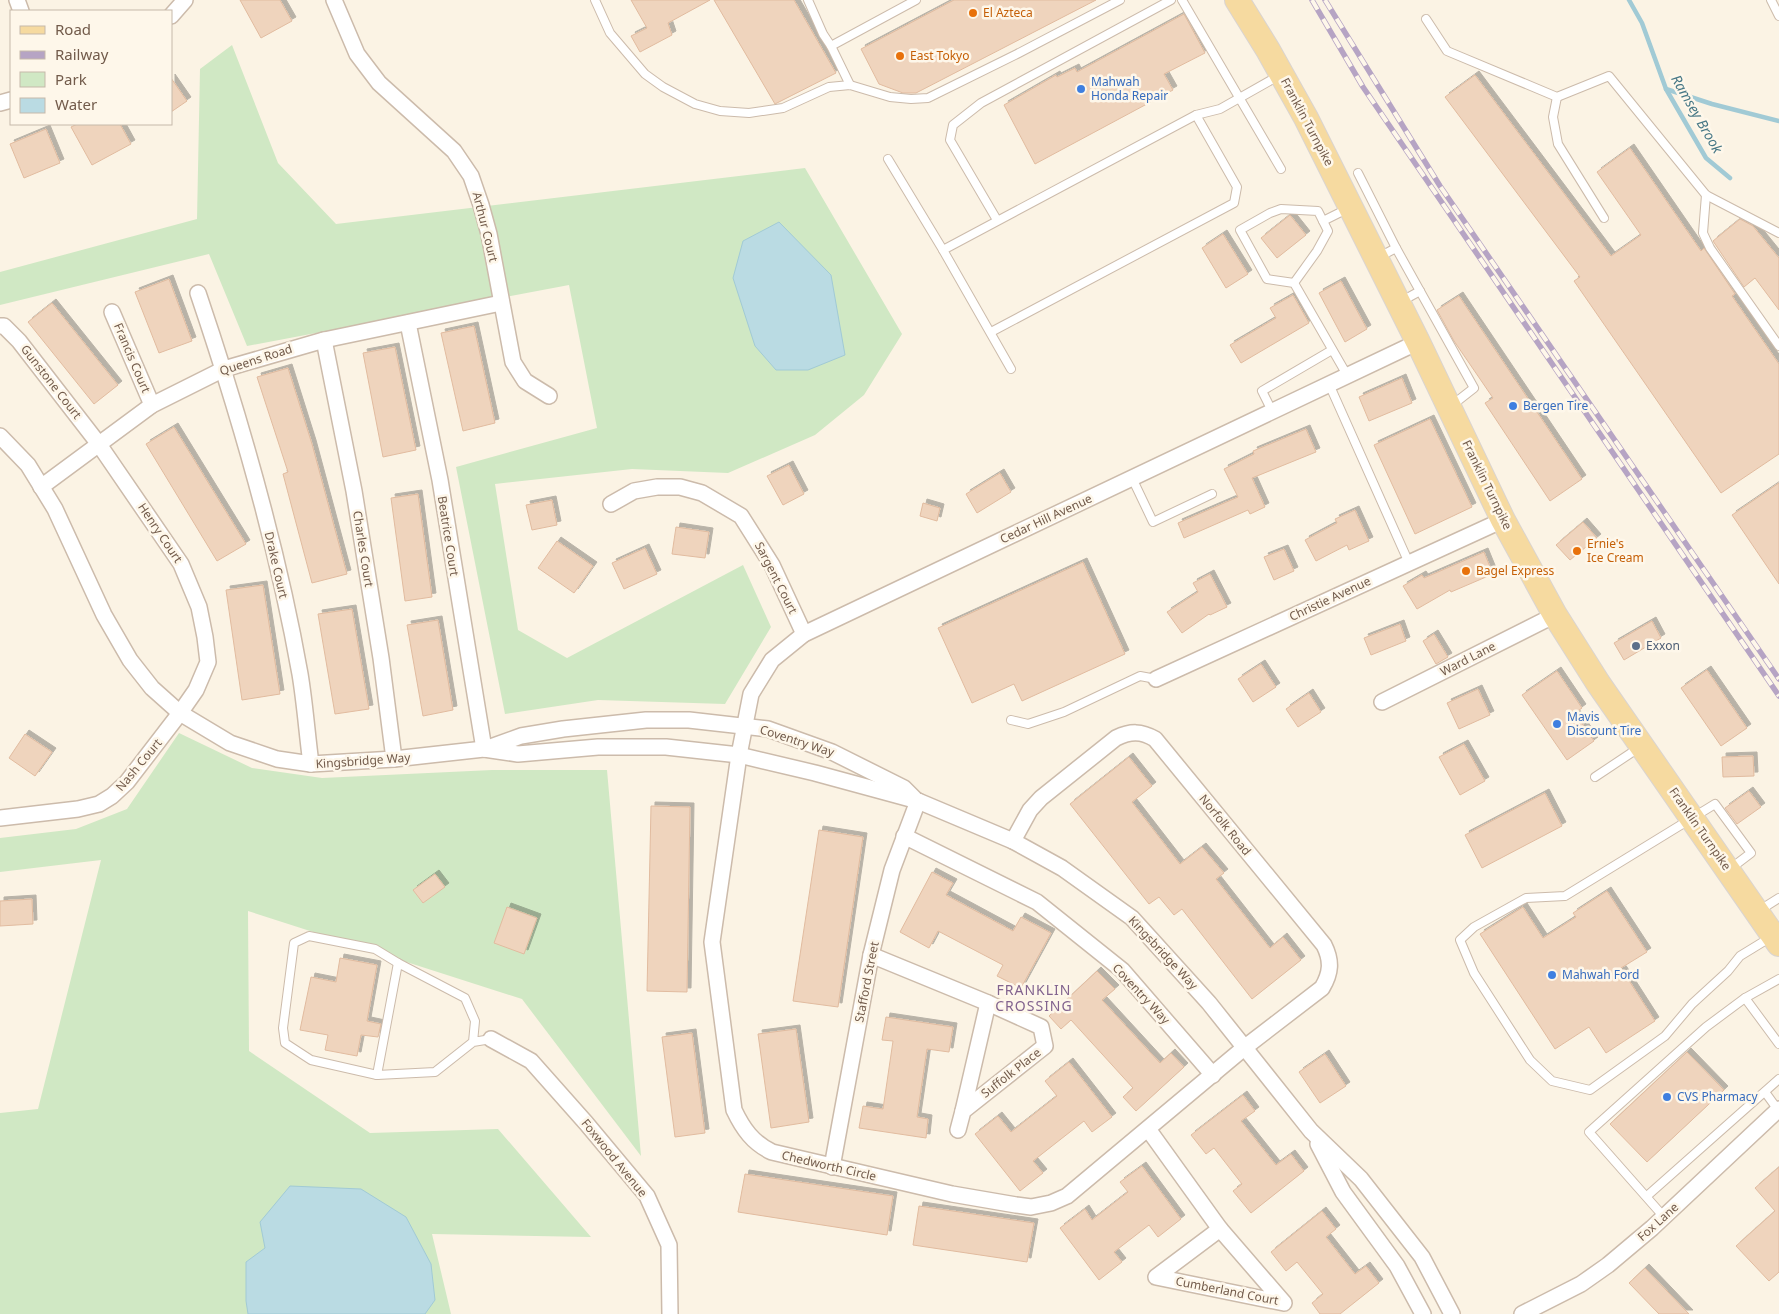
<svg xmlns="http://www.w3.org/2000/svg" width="1779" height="1314" font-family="'Noto Sans',sans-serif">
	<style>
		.green { fill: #d0e8c4 }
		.water { fill: #badbe3; stroke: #a1cad5 }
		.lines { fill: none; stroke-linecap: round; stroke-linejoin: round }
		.stream { stroke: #a1cad5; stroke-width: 4.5 }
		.building { fill: #efd4bd; stroke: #e1bb9f; filter: url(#shadow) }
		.lane-casing { stroke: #ccbbab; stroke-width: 10 }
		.street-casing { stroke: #ccbbab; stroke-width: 18 }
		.primary-casing { stroke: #dad4d0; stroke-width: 26 }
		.lane { stroke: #fff; stroke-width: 8 }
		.street { stroke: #fff; stroke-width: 15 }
		.primary { stroke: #f6daa0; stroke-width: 24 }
		.rail-casing { stroke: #b6a4c4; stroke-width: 5.5 }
		.rail { stroke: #fef7ea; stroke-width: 4; stroke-dasharray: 11; stroke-linecap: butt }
		.food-dot { fill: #e8710a; stroke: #fef7ea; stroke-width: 2 }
		.shop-dot { fill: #3f7fe0; stroke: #fef7ea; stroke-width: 2 }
		.service-dot { fill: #5c6f8a; stroke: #fef7ea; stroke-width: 2 }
		.labels { text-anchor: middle; stroke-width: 5; stroke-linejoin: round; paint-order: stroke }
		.food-label { font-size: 12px; fill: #c56008; stroke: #fef7ea; text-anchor: start }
		.shop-label { font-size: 12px; fill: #366cbe; stroke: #fef7ea; text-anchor: start }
		.street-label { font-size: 12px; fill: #725b4b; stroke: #fef7ea }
		.service-label { font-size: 12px; fill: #4e5e75; stroke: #fef7ea; text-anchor: start }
		.water-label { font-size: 14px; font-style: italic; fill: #467785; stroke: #fef7ea }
		.neighbourhood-label { font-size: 14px; letter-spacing: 1px; fill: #82638e; stroke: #fef7ea }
	</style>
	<defs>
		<filter id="shadow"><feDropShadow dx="4" dy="-4" stdDeviation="0" flood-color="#0004"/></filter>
	</defs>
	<rect width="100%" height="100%" fill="#fbf3e4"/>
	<g class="green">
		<path d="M232,45l46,118 58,61 469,-56 97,166 -38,61 -49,40 -87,38 -96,-4 -137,15 23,146 49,28 176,-93 28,62 -46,77 -127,-4 -93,14 -49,-247 141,-39 -28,-143 -322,61 -38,-92 -209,51v-33l197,-53 3,-150z"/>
		<path d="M179,733l73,35 70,10 170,-8h115l34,386 -119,-157 -274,-88 1,140 121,82 128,-4 93,108 -159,-3 19,80h-451v-201l38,-4 63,-249 -101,12v-34l76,-9 51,-20z"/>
	</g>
	<g class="water">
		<path d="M779,222l52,53 14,80 -37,15h-32l-21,-24 -22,-68 10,-37z"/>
		<path d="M290,1186l71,3 45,28 25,47 4,36 -10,14h-177l-2,-13v-39l19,-14 -5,-26z"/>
	</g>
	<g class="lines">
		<g class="stream">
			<path d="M1629,0l13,23 24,66 40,69 24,20"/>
			<path d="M1666,89l46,15 67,17"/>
		</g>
	</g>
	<g class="building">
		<path d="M240,0h40l12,21 -31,17z"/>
		<path d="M631,0h79l-42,23 4,12 -32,17 -9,-16 16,-8z"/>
		<path d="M714,0h80l42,73 -61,31z"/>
		<path d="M954,0h142l-180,93h-13l-24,-9 -18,-35z"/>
		<path d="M1184,14l21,39 -41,21 9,16 -138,74 -31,-59 52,-30 1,2 18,-9 2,4z"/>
		<path d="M1475,75l136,181 30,-21 -44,-63 33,-24 71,103 3,-3 31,46 -3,2 47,68v90l-58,39 -147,-212 6,-4 -135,-180z"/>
		<path d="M171,78l16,23 -16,11z"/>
		<path d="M77,124h43l11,20 -39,21 -21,-38z"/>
		<path d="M46,129l14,34 -36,15 -14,-34z"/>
		<path d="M1290,215l16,20 -29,23 -16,-20z"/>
		<path d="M1740,219l13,7 26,32v52l-24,-32 -11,9 -31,-46z"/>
		<path d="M1223,234l25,40 -22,14 -24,-40z"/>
		<path d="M169,279l23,62 -33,12 -24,-61z"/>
		<path d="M1341,281l26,48 -22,13 -26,-49z"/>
		<path d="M1293,295l16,28 -68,40 -11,-18 46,-27 -6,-10z"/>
		<path d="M1459,296l123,183 -32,22 -65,-98 8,-5 -39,-57 -17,-31z"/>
		<path d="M52,303l66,82 -24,19 -66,-82z"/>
		<path d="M474,326l21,97 -32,8 -22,-98z"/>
		<path d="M395,347l21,103 -33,7 -20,-104z"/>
		<path d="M288,368l24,76 35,130 -35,9 -29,-109 5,-2 -31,-95z"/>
		<path d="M1402,378l10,25 -43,18 -10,-24z"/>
		<path d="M1430,419l42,88 -57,27 -41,-89z"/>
		<path d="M174,427l72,117 -29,17 -71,-117z"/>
		<path d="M1306,429l10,23 -64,26 13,29 -15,7 -2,-4 -64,28 -6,-15 60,-26 -14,-28 30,-15 -1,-3z"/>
		<path d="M789,465l15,29 -21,11 -16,-29z"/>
		<path d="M1000,473l11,19 -34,21 -11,-19z"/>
		<path d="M1779,483v101l-47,-69z"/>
		<path d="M418,494l14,103 -27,4 -14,-103z"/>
		<path d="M552,500l5,25 -25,5 -6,-25z"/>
		<path d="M923,503l17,5 -3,13 -17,-5z"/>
		<path d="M1355,510l14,31 -20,9 -2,-5 -31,16 -11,-21 32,-17 -2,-4z"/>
		<path d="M1583,522l14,16 -27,22 -14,-15z"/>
		<path d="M676,527l33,5 -4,26 -33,-4z"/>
		<path d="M557,541l36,25 -19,27 -36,-25z"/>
		<path d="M645,548l12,26 -33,15 -12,-26z"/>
		<path d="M1284,549l10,22 -20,9 -10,-23z"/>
		<path d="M1484,552l9,22 -42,18 -1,-2 -33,19 -14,-23 19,-11 2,3z"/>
		<path d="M1083,562l42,92 -103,47 -8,-17 -42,19 -34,-75z"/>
		<path d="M1210,574l17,33 -17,8 -1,-1 -27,19 -15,-21 31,-20 -5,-9z"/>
		<path d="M263,585l17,109 -38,6 -16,-110z"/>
		<path d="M352,609l17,100 -34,5 -17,-100z"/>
		<path d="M438,620l15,90 -30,6 -16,-91z"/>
		<path d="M1652,621l9,17 -37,22 -10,-17z"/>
		<path d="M1400,624l6,17 -35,14 -7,-17z"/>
		<path d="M1434,634l14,23 -12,7 -13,-23z"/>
		<path d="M1261,664l15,23 -23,15 -15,-23z"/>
		<path d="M1707,670l40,58 -26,18 -40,-58z"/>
		<path d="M1557,671l25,37 -7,5 19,28 -27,19 -45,-65z"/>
		<path d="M1478,689l12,26 -31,14 -12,-26z"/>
		<path d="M1309,693l12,19 -23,15 -12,-18z"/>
		<path d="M25,734l27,18 -17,24 -26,-18z"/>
		<path d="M1464,744l21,37 -25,14 -21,-38z"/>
		<path d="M1753,756l1,20 -31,1 -1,-20z"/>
		<path d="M1129,757l23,29 -20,16 48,62 22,-17 22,26 -8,6 54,69 13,-11 18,23 -49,39 -70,-90 -8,6 -15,-18 -10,7 -79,-100z"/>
		<path d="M1749,791l12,16 -24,17 -12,-16z"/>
		<path d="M1545,793l17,33 -80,42 -17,-33z"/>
		<path d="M651,806l39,1 -3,185 -40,-1z"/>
		<path d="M819,830l44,7 -25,170 -45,-6z"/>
		<path d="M932,872l21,11 -7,12 67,36 8,-14 30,16 -30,55 -24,-12 6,-11 -65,-34 -9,17 -29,-16z"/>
		<path d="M435,874l10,13 -22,16 -10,-13z"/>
		<path d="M1607,891l40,61 -26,16 34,53 -49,32 -17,-26 -34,22 -75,-115 43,-27 20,31 33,-21 -3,-4z"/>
		<path d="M32,899l1,25 -33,2v-25z"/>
		<path d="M507,907l30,11 -13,36 -30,-11z"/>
		<path d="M340,958l37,7 -10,56 14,3 -3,13 -17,-2 -4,21 -32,-6 3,-15 -28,-5 11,-53 25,5z"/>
		<path d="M1097,971l18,18 -13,11 58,63 11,-10 13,14 -48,44 -13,-14 10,-9 -62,-68 -10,9 -12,-13z"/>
		<path d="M886,1017l67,10 -4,25 -22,-3 -10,68 11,2 -2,19 -67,-10 4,-22 20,3 10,-68 -11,-1z"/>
		<path d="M796,1029l13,93 -38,6 -13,-94z"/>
		<path d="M692,1033l13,100 -30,4 -13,-100z"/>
		<path d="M1687,1052l37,38 -77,72 -37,-38z"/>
		<path d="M1325,1054l21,32 -26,17 -21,-31z"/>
		<path d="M1069,1062l43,55 -20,15 -8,-11 -51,40 10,12 -23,18 -45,-57 23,-18 13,16 46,-36 -12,-15z"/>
		<path d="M1243,1095l12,16 -14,10 35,44 15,-11 13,17 -53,42 -18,-22 9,-7 -28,-36 -8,6 -15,-19z"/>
		<path d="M1142,1166l39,53 -23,18 -9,-12 -35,27 8,10 -23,18 -39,-52 25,-19 7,11 36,-28 -8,-10z"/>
		<path d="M1779,1167v105l-10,9 -33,-35 39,-35 -20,-23z"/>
		<path d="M745,1174l148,22 -6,39 -149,-23z"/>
		<path d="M919,1206l115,17 -7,39 -114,-17z"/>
		<path d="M1322,1211l14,18 -10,8 29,37 11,-8 13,17 -39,31h-20l-8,-11 11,-9 -26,-32 -11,9 -15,-19z"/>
		<path d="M1645,1268l44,46h-30l-30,-31z"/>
	</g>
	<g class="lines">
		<defs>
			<g id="lane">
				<path d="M595,0l15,33 35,41 18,13 32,17 25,7 29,2 34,-5 46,-21 21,-2 40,12 21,2 17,-1 89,-44 103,-54"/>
				<path d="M808,0l15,34 8,12 85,-46"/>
				<path d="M1182,0l99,169"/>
				<path d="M1771,0l8,16"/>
				<path d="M1426,19l21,32 110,46 52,-21 97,119 73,38"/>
				<path d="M831,46l19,39"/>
				<path d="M1557,97l-4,20 5,27 46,74"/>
				<path d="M888,159l55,91"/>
				<path d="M1358,173l38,75"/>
				<path d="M1706,195l-3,38 7,15 69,98"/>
				<path d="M997,220l-47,-80 3,-15 28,-22 190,-103"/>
				<path d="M1379,257l17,-9 78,140 -23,18"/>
				<path d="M1294,283l23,-32 11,-20 -5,-10"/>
				<path d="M1400,302l20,-11"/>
				<path d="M991,332l243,-129 3,-16 -41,-72"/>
				<path d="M1011,369l-68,-119 253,-135 24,-6 60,-34"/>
				<path d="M1347,375l-53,-92 -27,-4 -27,-49 30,-17 11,-4 37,2 5,10 26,-13"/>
				<path d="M1329,384l80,179"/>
				<path d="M1272,411l-10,-20 70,-41"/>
				<path d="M1132,478l21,44 59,-28"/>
				<path d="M1011,720l17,4 36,-12 76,-36 16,3"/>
				<path d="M1595,777l45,-30"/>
				<path d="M1730,869l21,-16 -36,-49 -150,92 -39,2 -52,29 -14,13 14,33 56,87 22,21 38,9 75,-54 27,-32 36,-33 12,-15 31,-19"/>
				<path d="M1760,910l19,-12"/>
				<path d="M1745,998l34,46"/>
				<path d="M473,1042l2,-21 -10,-23 -67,-35 -21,112 58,-3 38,-30 18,-3"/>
				<path d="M377,1075l-66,-15 -26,-17 -2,-15 11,-85 15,-7 66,13 23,14"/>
				<path d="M1765,1092l13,18"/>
				<path d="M1647,1196l132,-117"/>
				<path d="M1664,1217l-75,-85 117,-105 39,-29 34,-19"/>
			</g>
			<g id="street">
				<path d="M17,0l4,11"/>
				<path d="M334,0l23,54 22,29 75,68 17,25 10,29 8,29 24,128 12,19 24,15"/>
				<path d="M171,16l14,-16"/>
				<path d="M0,103l11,-3"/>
				<path d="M198,293c42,124 79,251 102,381 5,30 7,60 11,90"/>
				<path d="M112,312l40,93"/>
				<path d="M408,323l32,157 44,269"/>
				<path d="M0,326h4l15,15 79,102 83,121 18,43 6,30 3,25 -12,28 -16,23 -53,69 -15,14 -13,8 -21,5 -78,9"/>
				<path d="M324,340l30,151 27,167 13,101"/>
				<path d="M0,436l28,29 27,44 49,106 26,45 22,28 28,25 50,30 47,16 34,5 83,-5 90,-10 34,5 80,-7h68l73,8 76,18 103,28 95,40 49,27 70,50 77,85 102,128 50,48 61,78 30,57"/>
				<path d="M41,487l111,-82 72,-36 100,-29 177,-37"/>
				<path d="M611,504l23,-13 23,-4h23l22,6 39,23 31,49 32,69"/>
				<path d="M1156,679l347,-159"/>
				<path d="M1382,702l173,-87"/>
				<path d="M485,749l36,-13 42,-7 83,-9h43l79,9 64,23 72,36 10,10"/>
				<path d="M904,836l133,66 85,68 91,105"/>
				<path d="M1013,841l17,-31 11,-12 75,-60c15,-7 25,-7 39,1l169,206c8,16 7,28 -2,43l-78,60 -177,148 -16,7 -20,4 -15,-2 -64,-11 -180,-42c-19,-9 -29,-23 -38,-42l-22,-168 27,-187 12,-61 21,-34 32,-26 614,-292"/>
				<path d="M871,955l117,48 53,24 4,19 -82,65 -5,19"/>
				<path d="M491,1039l40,22 55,62 61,73 22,49 1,69"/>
				<path d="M963,1111l25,-108"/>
				<path d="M1148,1129l72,100"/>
				<path d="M1318,1144l25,48 54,74 26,48"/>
				<path d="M832,1167l39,-212 21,-85 26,-69"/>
				<path d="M1220,1229l64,74 -128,-26z"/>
				<path d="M1522,1314l59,-30 27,-19 44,-37 127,-119"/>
			</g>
			<path id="primary" d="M1237,0l31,50 38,68 112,224 85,178 52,95 43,68 181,261"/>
		</defs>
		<use href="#lane" class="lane-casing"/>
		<use href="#street" class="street-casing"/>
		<use href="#primary" class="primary-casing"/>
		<use href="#lane" class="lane"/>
		<use href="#street" class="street"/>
		<use href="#primary" class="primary"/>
		<defs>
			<g id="rail">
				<path d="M1312,0l51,87 416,609"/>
				<path d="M1325,0l115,186 339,493"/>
			</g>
		</defs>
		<use href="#rail" class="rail-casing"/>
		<use href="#rail" class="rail"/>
	</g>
	<g class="food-dot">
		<circle cx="973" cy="13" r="5"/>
		<circle cx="900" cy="56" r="5"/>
		<circle cx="1577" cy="551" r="5"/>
		<circle cx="1466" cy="571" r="5"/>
	</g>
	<g class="shop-dot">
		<circle cx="1081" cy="89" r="5"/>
		<circle cx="1513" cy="406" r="5"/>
		<circle cx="1557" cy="724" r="5"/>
		<circle cx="1552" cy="975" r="5"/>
		<circle cx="1667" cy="1097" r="5"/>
	</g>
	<circle class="service-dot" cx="1636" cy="646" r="5"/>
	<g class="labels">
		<g class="food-label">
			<text x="983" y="17">El Azteca</text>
			<text x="910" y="60">East Tokyo</text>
			<text x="1587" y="548">Ernie's<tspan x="1587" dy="14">Ice Cream</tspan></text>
			<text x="1476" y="575">Bagel Express</text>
		</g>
		<g class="shop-label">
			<text x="1091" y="86">Mahwah<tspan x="1091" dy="14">Honda Repair</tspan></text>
			<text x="1523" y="410">Bergen Tire</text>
			<text x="1567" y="721">Mavis<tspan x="1567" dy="14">Discount Tire</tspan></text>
			<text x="1562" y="979">Mahwah Ford</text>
			<text x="1677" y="1101">CVS Pharmacy</text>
		</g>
		<g class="street-label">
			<text transform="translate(1307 122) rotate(62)" y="4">Franklin Turnpike</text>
			<text transform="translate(485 227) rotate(76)" y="4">Arthur Court</text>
			<text transform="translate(132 358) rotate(67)" y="4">Francis Court</text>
			<text transform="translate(256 360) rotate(-18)" y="4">Queens Road</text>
			<text transform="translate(51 382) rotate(52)" y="4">Gunstone Court</text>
			<text transform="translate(1487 485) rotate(64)" y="4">Franklin Turnpike</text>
			<text transform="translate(1046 519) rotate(-25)" y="4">Cedar Hill Avenue</text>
			<text transform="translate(160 533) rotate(56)" y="4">Henry Court</text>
			<text transform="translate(448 536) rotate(81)" y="4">Beatrice Court</text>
			<text transform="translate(363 549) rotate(81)" y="4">Charles Court</text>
			<text transform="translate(276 565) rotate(77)" y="4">Drake Court</text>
			<text transform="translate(776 578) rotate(63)" y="4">Sargent Court</text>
			<text transform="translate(1330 599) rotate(-25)" y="4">Christie Avenue</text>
			<text transform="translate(1468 659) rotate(-27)" y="4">Ward Lane</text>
			<text transform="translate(797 741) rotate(18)" y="4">Coventry Way</text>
			<text transform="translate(363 761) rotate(-4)" y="4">Kingsbridge Way</text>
			<text transform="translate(139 765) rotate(-50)" y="4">Nash Court</text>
			<text transform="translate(1225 825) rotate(51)" y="4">Norfolk Road</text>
			<text transform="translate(1700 829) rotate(55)" y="4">Franklin Turnpike</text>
			<text transform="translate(1163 953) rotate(47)" y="4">Kingsbridge Way</text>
			<text transform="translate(867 982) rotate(-79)" y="4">Stafford Street</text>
			<text transform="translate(1141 994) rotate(47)" y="4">Coventry Way</text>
			<text transform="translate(1011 1073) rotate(-38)" y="4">Suffolk Place</text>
			<text transform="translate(614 1158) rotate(51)" y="4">Foxwood Avenue</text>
			<text transform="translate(829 1166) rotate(13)" y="4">Chedworth Circle</text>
			<text transform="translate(1658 1222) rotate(-42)" y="4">Fox Lane</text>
			<text transform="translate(1227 1291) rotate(11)" y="4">Cumberland Court</text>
		</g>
		<g class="service-label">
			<text x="1646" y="650">Exxon</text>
		</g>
		<g class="water-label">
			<text transform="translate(1697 114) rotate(60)" y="5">Ramsey Brook</text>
		</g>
		<g class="neighbourhood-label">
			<text x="1034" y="995">FRANKLIN<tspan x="1034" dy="16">CROSSING</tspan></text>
		</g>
	</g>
	<rect x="10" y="10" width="162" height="115" fill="#fef7ea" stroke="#c6b9aa"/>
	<rect x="20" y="26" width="25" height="8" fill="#f6daa0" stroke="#c6b9aa"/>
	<text x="55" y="35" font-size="15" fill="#725b4b">Road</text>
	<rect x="20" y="51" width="25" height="8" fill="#b6a4c4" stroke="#c6b9aa"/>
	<text x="55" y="60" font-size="15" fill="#725b4b">Railway</text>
	<rect x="20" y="72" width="25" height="15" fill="#d0e8c4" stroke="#c6b9aa"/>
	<text x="55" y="85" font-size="15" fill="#725b4b">Park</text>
	<rect x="20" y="98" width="25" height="15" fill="#badbe3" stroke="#c6b9aa"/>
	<text x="55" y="110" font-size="15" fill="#725b4b">Water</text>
</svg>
